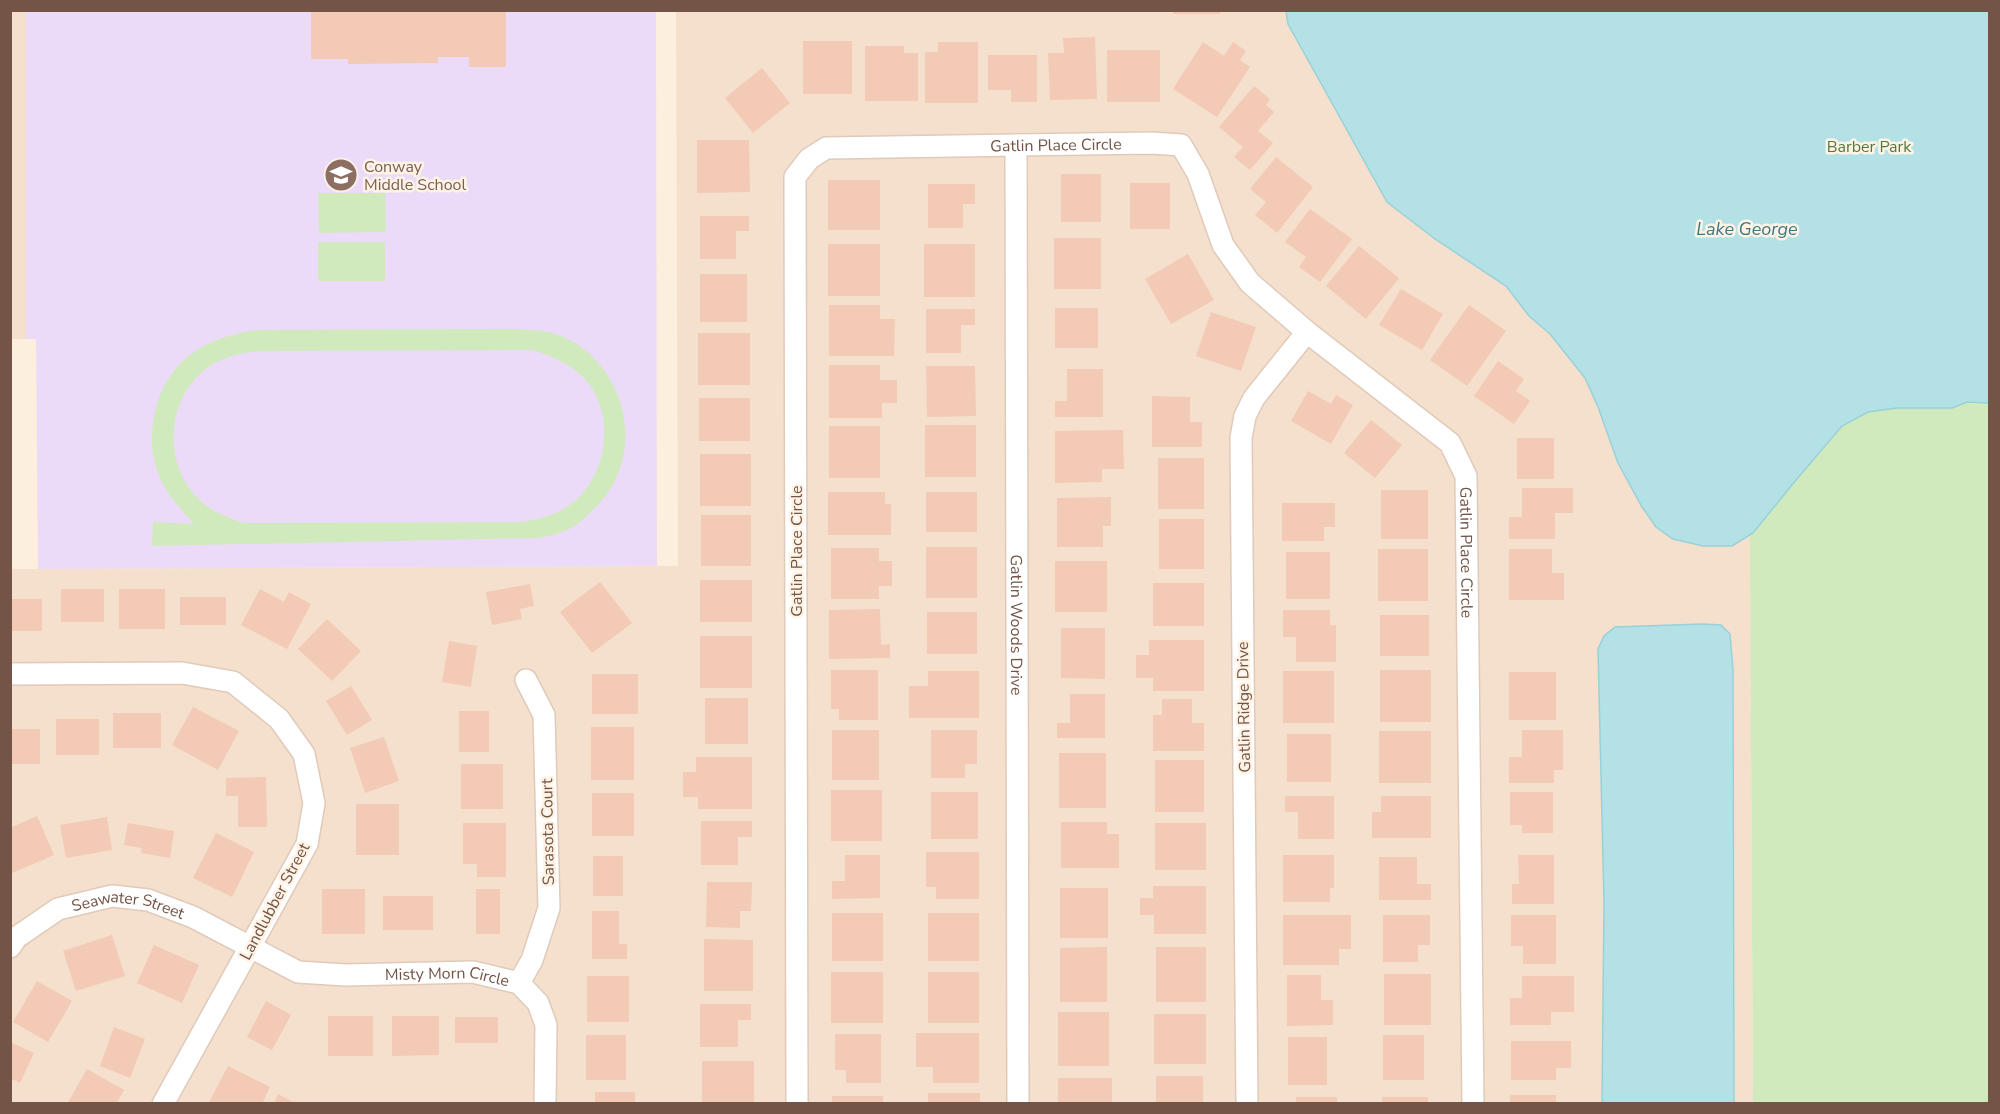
<svg xmlns="http://www.w3.org/2000/svg" width="2000" height="1114" font-family="'Nunito Sans',sans-serif">
	<style>
		.residential { fill: #f4e0cc }
		.education { fill: #ecdbf8 }
		.green { fill: #d1eabd; fill-rule: evenodd }
		.water { fill: #b3e1e6; stroke: #99d1d8; stroke-width: 1.5 }
		.building { fill: #f3cab5 }
		.lines { fill: none; stroke-linecap: round; stroke-linejoin: round }
		.minor-casing { stroke: #e0caba; stroke-width: 24 }
		.minor { stroke: #fff; stroke-width: 21 }
		.labels { text-anchor: middle; stroke-width: 5; stroke-linejoin: round; paint-order: stroke }
		.street-label { font-size: 16px; fill: #735446; stroke: #fff3e5 }
		.park-label { font-size: 16px; fill: #53793e; stroke: #fff3e5 }
		.education-label { font-size: 16px; fill: #785e54; stroke: #fff3e5; text-anchor: start }
		.water-label { font-size: 18px; font-style: italic; fill: #3d7880; stroke: #fff3e5 }
	</style>
	<rect width="100%" height="100%" fill="#fdefde"/>
	<g class="residential">
		<rect x="10" y="11" width="16" height="328"/>
		<path d="M676,11h1313l-242,9 6,1083h-1742l-1,-534 668,-3z"/>
	</g>
	<path class="education" d="M26,11h630l1,555 -619,3 -2,-230h-10z"/>
	<g class="green">
		<path d="M1989,16v1087h-236l-6,-1083z"/>
		<path d="M318,193h67l1,39 -67,1z"/>
		<rect x="318" y="242" width="67" height="39"/>
		<path d="M514,329c17,1 35,1 50,8 64,30 83,118 33,169 -9,9 -20,20 -32,25 -8,3 -18,5 -26,7l-387,8 1,-24 41,2c-11,-13 -23,-24 -31,-40 -10,-19 -13,-41 -10,-62 9,-58 48,-85 104,-92zM532,350c20,6 37,13 52,28 35,38 23,107 -22,132 -13,7 -26,9 -40,12l-278,1c-14,-5 -30,-10 -41,-20 -43,-36 -38,-110 10,-139 16,-9 31,-12 49,-13z"/>
	</g>
	<g class="water">
		<path d="M1286,11h703v392l-22,-1 -15,6h-55l-29,4 -26,14 -46,54 -43,53 -21,13h-29l-30,-7 -17,-12 -14,-20 -24,-44 -20,-56 -13,-29 -35,-44 -21,-18 -23,-30 -71,-47 -48,-37 -99,-178z"/>
		<path d="M1703,624l18,1 9,9 3,35 1,434h-132l2,-201 -6,-253 6,-13 11,-9z"/>
	</g>
	<g class="building">
		<path d="M311,10h195v57h-37v-10h-31v6l-90,1v-5h-37z"/>
		<rect x="1173" y="10" width="47" height="4"/>
		<path d="M1095,37l2,62 -47,1 -2,-47h16l-1,-15z"/>
		<rect x="803" y="41" width="49" height="53"/>
		<path d="M938,42h40v61h-53v-51h13z"/>
		<path d="M1203,42l21,14 9,-14 13,9 -6,9 10,7 -33,50 -44,-28z"/>
		<path d="M865,46h39v7h14v48h-53z"/>
		<rect x="1107" y="50" width="53" height="52"/>
		<path d="M988,55h49v47h-26v-12h-23z"/>
		<path d="M762,68l28,35 -37,30 -28,-35z"/>
		<path d="M1254,86l16,13 -4,6 8,7 -16,19 15,12 -23,27 -16,-13 9,-10 -24,-20z"/>
		<path d="M697,140h52l1,52 -53,1z"/>
		<path d="M1276,157l37,30 -36,46 -22,-18 11,-13 -16,-13z"/>
		<rect x="1061" y="174" width="40" height="48"/>
		<rect x="828" y="180" width="52" height="50"/>
		<rect x="1130" y="183" width="40" height="46"/>
		<path d="M928,184h47v20h-12v24h-35z"/>
		<path d="M1310,209l42,30 -32,43 -21,-15 7,-10 -21,-15z"/>
		<path d="M700,216h49v15h-13v28h-36z"/>
		<rect x="1054" y="238" width="47" height="51"/>
		<rect x="828" y="244" width="52" height="52"/>
		<rect x="924" y="244" width="51" height="53"/>
		<path d="M1359,246l40,32 -33,41 -40,-33z"/>
		<path d="M1188,254l26,46 -43,24 -26,-45z"/>
		<rect x="700" y="274" width="47" height="48"/>
		<path d="M1401,289l42,25 -21,36 -43,-25z"/>
		<path d="M829,305h51v14h15l-1,37h-65z"/>
		<path d="M1469,305l37,26 -39,55 -37,-26z"/>
		<rect x="1055" y="308" width="43" height="40"/>
		<path d="M926,309h49v16h-14v28h-35z"/>
		<path d="M1211,312l45,15 -15,44 -45,-15z"/>
		<rect x="698" y="333" width="52" height="52"/>
		<path d="M1498,361l26,18 -8,12 14,10 -16,23 -40,-28z"/>
		<path d="M829,365h51v15h17v23h-15v15h-53z"/>
		<path d="M926,366h49l1,50 -49,1z"/>
		<path d="M1067,369h36v48h-48v-16h12z"/>
		<path d="M1308,391l23,13 5,-9 17,10 -22,39 -40,-23z"/>
		<path d="M1152,396l38,1v25h12v25h-50z"/>
		<rect x="699" y="398" width="51" height="43"/>
		<path d="M1371,420l31,25 -27,33 -31,-25z"/>
		<rect x="925" y="425" width="51" height="52"/>
		<rect x="829" y="426" width="51" height="52"/>
		<path d="M1123,430l1,39h-22v13l-47,1v-52z"/>
		<rect x="1517" y="438" width="37" height="41"/>
		<rect x="700" y="454" width="51" height="52"/>
		<rect x="1158" y="458" width="46" height="51"/>
		<path d="M1522,488h51v25h-18v26h-46v-22h13z"/>
		<rect x="1381" y="490" width="47" height="49"/>
		<path d="M828,492h57v12h6v31h-63z"/>
		<rect x="926" y="492" width="51" height="40"/>
		<path d="M1111,497v29h-8v21h-46v-49z"/>
		<path d="M1282,503h53v24h-11v14h-42z"/>
		<rect x="701" y="515" width="50" height="51"/>
		<rect x="1159" y="519" width="45" height="50"/>
		<rect x="926" y="547" width="51" height="51"/>
		<path d="M831,548h48v13h13v25h-13v13h-48z"/>
		<rect x="1378" y="549" width="50" height="52"/>
		<path d="M1509,549h43v24h12v27h-55z"/>
		<rect x="1286" y="552" width="44" height="47"/>
		<rect x="1055" y="561" width="52" height="51"/>
		<rect x="700" y="580" width="52" height="42"/>
		<path d="M600,582l32,41 -40,30 -32,-41z"/>
		<rect x="1153" y="583" width="51" height="43"/>
		<path d="M530,584l4,22 -14,3 2,10 -30,6 -6,-33z"/>
		<rect x="61" y="589" width="43" height="33"/>
		<rect x="119" y="589" width="46" height="40"/>
		<path d="M260,589l24,13 5,-10 22,12 -24,45 -46,-24z"/>
		<rect x="180" y="597" width="46" height="28"/>
		<rect x="10" y="599" width="32" height="32"/>
		<path d="M880,609l1,36 9,-1v14l-61,1v-49z"/>
		<path d="M1283,610h47v15h6v37h-40v-25h-13z"/>
		<rect x="927" y="612" width="50" height="42"/>
		<rect x="1380" y="615" width="49" height="41"/>
		<path d="M327,619l34,32 -29,30 -34,-32z"/>
		<path d="M1061,628h44v51l-44,-1z"/>
		<rect x="700" y="636" width="52" height="52"/>
		<path d="M1149,640h55v51h-51v-13h-17v-23h13z"/>
		<path d="M449,641l28,5 -6,41 -29,-5z"/>
		<path d="M831,670h47v50h-39v-11h-8z"/>
		<rect x="1380" y="670" width="51" height="52"/>
		<path d="M928,671h51v47h-70v-32h19z"/>
		<rect x="1283" y="671" width="51" height="52"/>
		<rect x="1509" y="672" width="47" height="48"/>
		<rect x="592" y="674" width="46" height="40"/>
		<path d="M351,686l21,34 -25,15 -21,-34z"/>
		<path d="M1070,694h35v44h-48v-15h13z"/>
		<rect x="705" y="698" width="43" height="46"/>
		<path d="M1162,699h30v24h12v28h-51v-36h9z"/>
		<path d="M193,707l46,24 -21,39 -46,-25z"/>
		<rect x="459" y="711" width="30" height="41"/>
		<rect x="113" y="713" width="48" height="35"/>
		<rect x="56" y="719" width="43" height="36"/>
		<rect x="591" y="727" width="43" height="53"/>
		<rect x="10" y="729" width="30" height="35"/>
		<rect x="832" y="730" width="47" height="50"/>
		<path d="M931,730h46v34h-12v14h-34z"/>
		<path d="M1522,730h41v40h-9v13h-45v-26h13z"/>
		<rect x="1379" y="731" width="52" height="52"/>
		<rect x="1287" y="734" width="44" height="48"/>
		<path d="M384,737l15,44 -34,12 -15,-45z"/>
		<rect x="1059" y="753" width="47" height="55"/>
		<path d="M696,757h56v52h-54v-12h-15v-25h13z"/>
		<rect x="1155" y="760" width="49" height="52"/>
		<rect x="461" y="764" width="42" height="45"/>
		<path d="M266,777l1,50h-29v-31h-12v-18z"/>
		<rect x="831" y="790" width="51" height="51"/>
		<rect x="931" y="792" width="47" height="47"/>
		<path d="M1510,792h43v41h-31v-8h-12z"/>
		<rect x="592" y="793" width="42" height="43"/>
		<path d="M1285,796h49v43h-36v-27h-13z"/>
		<path d="M1381,796h50v42h-59v-26h9z"/>
		<rect x="356" y="804" width="43" height="51"/>
		<path d="M37,816l17,39 -44,19v-46z"/>
		<path d="M107,817l5,33 -46,8 -6,-33z"/>
		<path d="M701,821h51v16h-14v28h-37z"/>
		<path d="M1061,822h46v12h12v34h-58z"/>
		<path d="M128,823l46,8 -4,27 -29,-5 1,-5 -18,-3z"/>
		<path d="M463,823h43v54h-29v-13h-14z"/>
		<rect x="1155" y="823" width="51" height="47"/>
		<path d="M216,833l38,19 -22,45 -39,-19z"/>
		<path d="M926,852h53v47h-43v-12h-10z"/>
		<path d="M845,855h35v43l-48,1v-18h13z"/>
		<path d="M1283,855h51v33h-4v14h-47z"/>
		<path d="M1518,855h36v49h-42v-20h7z"/>
		<rect x="593" y="856" width="30" height="40"/>
		<path d="M1379,857h38v27h14v16h-52z"/>
		<path d="M707,882h45l-1,29h-11v17l-34,-1z"/>
		<path d="M1153,886h53v48h-52v-19h-14v-17h13z"/>
		<rect x="1060" y="888" width="48" height="50"/>
		<rect x="322" y="889" width="43" height="45"/>
		<rect x="476" y="889" width="24" height="45"/>
		<rect x="383" y="896" width="50" height="34"/>
		<path d="M592,911h27v33h8v15h-35z"/>
		<rect x="832" y="913" width="51" height="48"/>
		<rect x="928" y="913" width="51" height="48"/>
		<path d="M1283,915h68v34h-12v16h-56z"/>
		<path d="M1383,915h47v30h-12v17h-35z"/>
		<path d="M1511,915h45v49h-33v-18h-12z"/>
		<path d="M112,935l13,41 -49,15 -13,-40z"/>
		<path d="M704,939l49,1v51h-49z"/>
		<path d="M154,945l45,20 -17,38 -45,-20z"/>
		<path d="M1107,947v55h-47v-54z"/>
		<rect x="1156" y="947" width="50" height="55"/>
		<rect x="831" y="972" width="52" height="51"/>
		<rect x="928" y="972" width="51" height="51"/>
		<rect x="1384" y="974" width="47" height="51"/>
		<path d="M1287,975h34v25h12v25l-46,1z"/>
		<rect x="587" y="976" width="42" height="46"/>
		<path d="M1522,976h52v36h-23v13h-41v-27h12z"/>
		<path d="M37,981l35,20 -24,41 -35,-20z"/>
		<path d="M266,1001l25,14 -19,35 -25,-13z"/>
		<path d="M700,1004h51v16h-13v27h-38z"/>
		<rect x="1058" y="1012" width="51" height="54"/>
		<rect x="1154" y="1014" width="52" height="50"/>
		<rect x="328" y="1016" width="45" height="40"/>
		<path d="M392,1016h47v39l-47,1z"/>
		<rect x="455" y="1017" width="43" height="26"/>
		<path d="M114,1027l31,12 -15,39 -30,-12z"/>
		<path d="M916,1033h63v50h-46v-16h-17z"/>
		<path d="M835,1034h46v49h-35v-13h-11z"/>
		<rect x="586" y="1035" width="40" height="45"/>
		<rect x="1383" y="1035" width="41" height="45"/>
		<rect x="1288" y="1037" width="39" height="48"/>
		<path d="M1511,1041h60v27h-15v12h-45z"/>
		<path d="M10,1042l24,11 -14,30 -10,-5z"/>
		<rect x="702" y="1061" width="52" height="43"/>
		<path d="M228,1066l42,21 -8,17h-54z"/>
		<path d="M87,1069l37,21 -8,14h-49z"/>
		<rect x="1156" y="1076" width="47" height="28"/>
		<rect x="1058" y="1078" width="54" height="26"/>
		<rect x="595" y="1092" width="40" height="12"/>
		<rect x="928" y="1093" width="52" height="11"/>
		<path d="M278,1094l19,10h-23z"/>
		<rect x="1510" y="1095" width="46" height="9"/>
		<rect x="832" y="1096" width="51" height="8"/>
		<rect x="1296" y="1097" width="41" height="7"/>
		<rect x="1382" y="1097" width="46" height="7"/>
	</g>
	<g class="lines">
		<defs>
			<g id="minor">
				<path id="s1" d="M1016,145l2,959"/>
				<path d="M10,674l172,-1 51,9 46,37 25,35 10,49 -7,41 -144,260"/>
				<path id="s2" d="M10,947l7,-10 41,-28 54,-13 36,4 45,17 105,55 48,3 127,-3 46,11 19,20 8,22 -1,79"/>
				<path d="M519,983l13,-23 17,-52 -5,-193 -18,-35"/>
				<path id="s3" d="M797,1104l-2,-927 14,-18 17,-11 326,-5 29,2 17,29 25,71 27,38 57,49 143,111 16,33 7,628"/>
				<path d="M1247,1104l-6,-666 4,-22 9,-18 53,-66"/>
			</g>
		</defs>
		<use href="#minor" class="minor-casing"/>
		<use href="#minor" class="minor"/>
	</g>
	<defs>
		<symbol id="school-disc" viewBox="-11 -11 22 22"><circle r="9.5" fill="#8d6e63" stroke="#fff3e5"/><path d="M0-5L7-2L0 1L-7-2ZM-4 1L0 2.5L4 1V4Q0 6-4 4Z" fill="#fff"/></symbol>
	</defs>
	<g fill-rule="evenodd">
		<use href="#school-disc" x="322" y="156" width="38" height="38"/>
	</g>
	<g class="labels">
		<g class="street-label">
			<text dy="6" stroke="none"><textPath href="#s3" startOffset="1200">Gatlin Place Circle</textPath></text>
			<text transform="translate(796 551) rotate(-90)" y="6">Gatlin Place Circle</text>
			<text dy="6" stroke="none"><textPath href="#s3" startOffset="1850">Gatlin Place Circle</textPath></text>
			<text dy="6" stroke="none"><textPath href="#s1" startOffset="480">Gatlin Woods Drive</textPath></text>
			<text transform="translate(1243 707) rotate(-91)" y="6">Gatlin Ridge Drive</text>
			<text transform="translate(547 832) rotate(-91)" y="6">Sarasota Court</text>
			<text transform="translate(274 901) rotate(-62)" y="6">Landlubber Street</text>
			<text dy="6" stroke="none"><textPath href="#s2" startOffset="134">Seawater Street</textPath></text>
			<text dy="6" stroke="none"><textPath href="#s2" startOffset="470">Misty Morn Circle</textPath></text>
		</g>
		<g class="park-label">
			<text x="1869" y="152">Barber Park</text>
		</g>
		<g class="education-label">
			<text x="364" y="172">Conway<tspan x="364" dy="18">Middle School</tspan></text>
		</g>
		<g class="water-label">
			<text x="1747" y="235">Lake George</text>
		</g>
	</g>
	<rect width="2000" height="1114" fill="none" stroke="#735446" stroke-width="24"/>
</svg>
